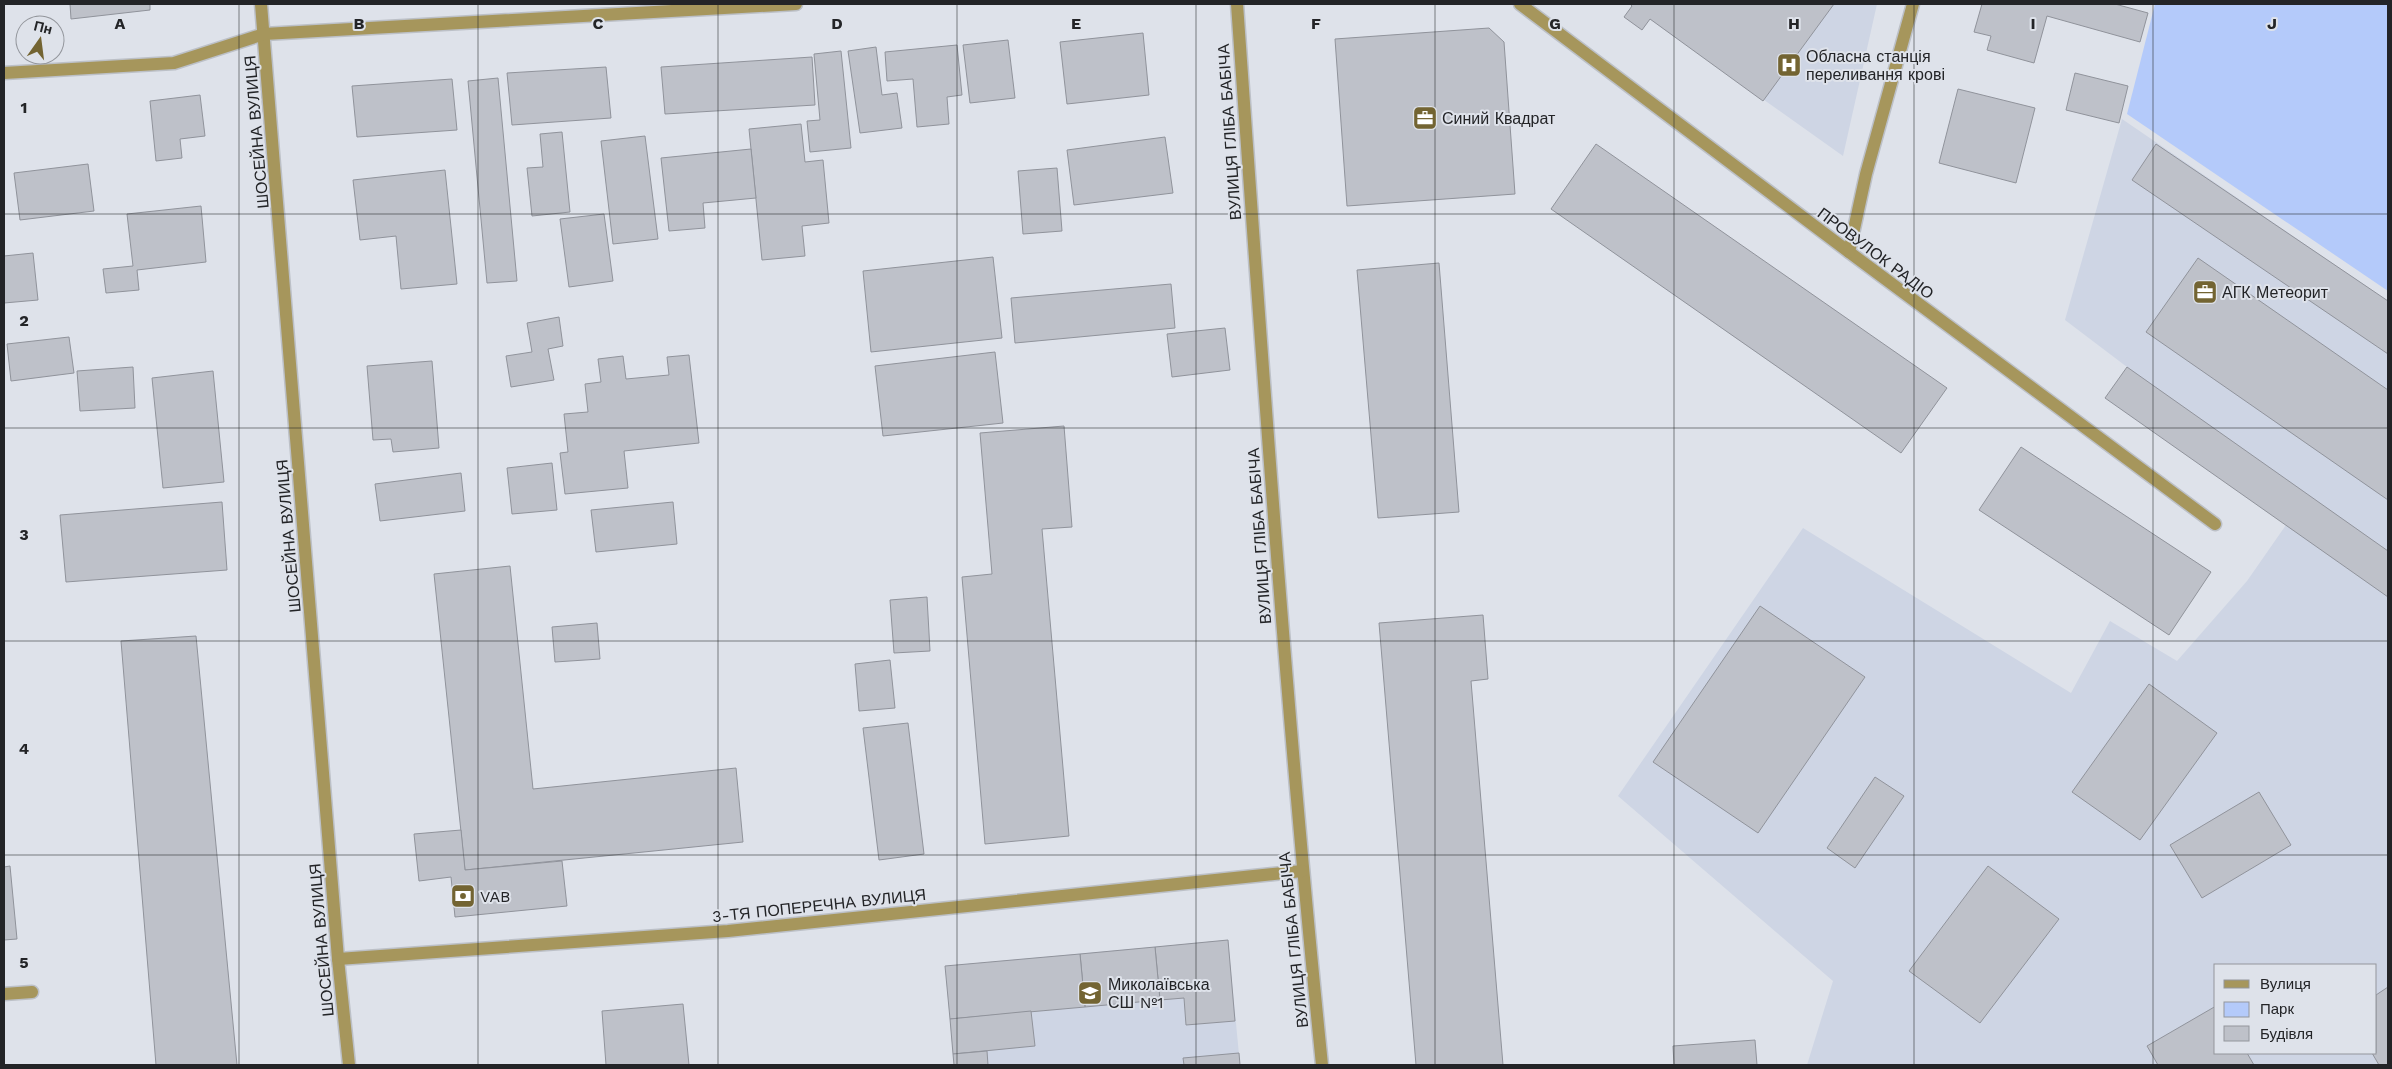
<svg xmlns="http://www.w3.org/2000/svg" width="2392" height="1069" font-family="'Work Sans',sans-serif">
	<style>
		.built { fill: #ced5e4; fill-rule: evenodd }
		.green { fill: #b4cafa }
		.building { fill: #bec1c9; stroke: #90939b }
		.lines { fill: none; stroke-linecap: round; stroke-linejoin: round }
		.minor-casing { stroke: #bcc0c7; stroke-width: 15 }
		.minor { stroke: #a6965c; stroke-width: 12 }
		.grid { fill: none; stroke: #232427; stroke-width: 1; stroke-opacity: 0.55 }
		.labels { text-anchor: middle; stroke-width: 4; stroke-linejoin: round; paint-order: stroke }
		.poi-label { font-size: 16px; fill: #232427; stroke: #dee2ea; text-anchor: start }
		.street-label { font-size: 16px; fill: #232427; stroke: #dee2ea }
		.grid-label { font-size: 16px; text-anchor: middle; font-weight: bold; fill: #232427; stroke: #dee2ea; stroke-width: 4; stroke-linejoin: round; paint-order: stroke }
	</style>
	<rect width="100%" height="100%" fill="#dee2ea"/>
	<g class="built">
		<path d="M1630,4h247l-34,152 -193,-137 -8,11 -18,-13 8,-11z"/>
		<path d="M2122,119l266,182v764h-581l26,-84 -215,-185 185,-268 268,165 39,-72 67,40 70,-80 39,-56 -159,-158 -62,-47zM2216,965h160v88h-160z"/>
		<path d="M1228,940l12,125h-286l-9,-99z"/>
	</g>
	<path class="green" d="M2155,4h233v287l-261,-177z"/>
	<g class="building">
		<path d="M70,4h80v6l-79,9z"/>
		<path d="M1630,4h204l-71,97 -113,-82 -8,11 -18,-13 8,-11z"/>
		<path d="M1982,4h133l33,9 -8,29 -93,-26 -13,47 -47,-13 4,-14 -17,-4z"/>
		<path d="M1489,28l15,14 11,152 -168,12 -12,-167z"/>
		<path d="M1143,33l6,62 -82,9 -7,-62z"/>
		<path d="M1008,40l7,58 -45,5 -7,-58z"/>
		<path d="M957,45l5,50 -15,2 2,27 -32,3 -4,-48 -26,2 -2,-29z"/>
		<path d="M876,47l6,48 15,-2 5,35 -42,5 -12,-82z"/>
		<path d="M841,51l10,97 -41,4 -3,-31 13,-1 -6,-66z"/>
		<path d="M812,57l3,48 -150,9 -4,-47z"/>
		<path d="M606,67l5,51 -99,7 -5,-52z"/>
		<path d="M2075,73l53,13 -9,37 -53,-13z"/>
		<path d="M498,78l19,203 -30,2 -19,-202z"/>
		<path d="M452,79l5,51 -100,7 -5,-51z"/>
		<path d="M1958,89l77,19 -19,75 -77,-20z"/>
		<path d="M200,95l5,41 -25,3 2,19 -26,3 -6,-60z"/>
		<path d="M801,124l4,38 18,-2 6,63 -27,3 3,30 -43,4 -13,-131z"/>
		<path d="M562,132l8,80 -38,4 -5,-48 16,-1 -3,-33z"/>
		<path d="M645,136l13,103 -45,5 -12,-103z"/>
		<path d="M1165,137l8,56 -99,12 -7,-55z"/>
		<path d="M1596,144l351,244 -46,65 -350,-244z"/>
		<path d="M2156,144l232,157v53l-256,-174z"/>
		<path d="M751,149l5,49 -53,5 2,25 -36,3 -8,-73z"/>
		<path d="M88,164l6,47 -74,9 -6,-47z"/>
		<path d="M1057,168l5,63 -39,3 -5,-63z"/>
		<path d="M445,170l12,114 -56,5 -5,-53 -36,4 -7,-60z"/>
		<path d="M201,206l5,56 -69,8 2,20 -33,3 -3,-24 30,-3 -6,-52z"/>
		<path d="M604,214l9,67 -44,6 -9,-68z"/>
		<path d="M33,253l5,47 -34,3v-47z"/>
		<path d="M993,257l9,81 -131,14 -8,-81z"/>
		<path d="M2198,258l190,132v110l-242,-168z"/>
		<path d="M1439,263l20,249 -81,6 -21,-248z"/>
		<path d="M1171,284l4,44 -160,15 -4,-45z"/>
		<path d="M559,317l4,29 -15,3 6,31 -43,7 -5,-31 26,-4 -5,-29z"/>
		<path d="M1225,328l5,42 -58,7 -5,-43z"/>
		<path d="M69,337l5,36 -63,8 -4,-37z"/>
		<path d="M995,352l8,71 -120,13 -8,-70z"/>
		<path d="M689,355l10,88 -75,8 4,37 -63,6 -5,-41 8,-1 -4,-38 24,-2 -3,-28 16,-2 -3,-23 25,-3 3,23 43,-4 -2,-18z"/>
		<path d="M432,361l7,87 -46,4 -2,-13 -18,1 -6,-74z"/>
		<path d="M133,367l2,41 -55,3 -3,-40z"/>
		<path d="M2127,367l261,184v46l-283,-199z"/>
		<path d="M213,371l11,111 -61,6 -11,-110z"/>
		<path d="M1064,426l8,101 -30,2 27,307 -84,8 -23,-267 30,-3 -12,-141z"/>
		<path d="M2021,447l190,125 -42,63 -190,-125z"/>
		<path d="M552,463l5,47 -45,4 -5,-46z"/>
		<path d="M461,473l4,38 -85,10 -5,-37z"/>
		<path d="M222,502l5,68 -161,12 -6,-67z"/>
		<path d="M673,502l4,42 -81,8 -5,-42z"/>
		<path d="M510,566l23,223 203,-21 7,74 -278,28 -31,-296z"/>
		<path d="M927,597l3,54 -36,2 -4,-53z"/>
		<path d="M1760,606l105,71 -107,156 -105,-71z"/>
		<path d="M1483,615l5,64 -17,2 32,384h-87l-37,-442z"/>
		<path d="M597,623l3,36 -45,3 -3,-35z"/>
		<path d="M196,636l41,429h-81l-35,-424z"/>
		<path d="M890,660l5,48 -36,3 -4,-47z"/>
		<path d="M2149,684l68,49 -77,107 -68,-48z"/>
		<path d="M908,723l16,131 -45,6 -16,-132z"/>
		<path d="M1875,777l29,19 -49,72 -28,-20z"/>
		<path d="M2259,792l32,53 -89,53 -32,-53z"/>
		<path d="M461,830l4,40 97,-9 5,45 -112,11 -4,-40 -32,4 -5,-47z"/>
		<path d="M10,866l7,73 -13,1v-73z"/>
		<path d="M1988,866l71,53 -79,104 -71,-52z"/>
		<path d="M1228,940l7,81 -49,4 -2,-27 -24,2 -5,-53z"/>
		<path d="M1155,947l5,53 -75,7 -5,-53z"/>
		<path d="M1080,954l5,53 -135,12 -5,-53z"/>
		<path d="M2388,987v78h-9l-7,-12h4v-58z"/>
		<path d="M683,1004l6,61h-83l-4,-54z"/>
		<path d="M2216,1006v47h31l7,12h-96l-11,-19z"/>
		<path d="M1031,1011l4,35 -82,8 -3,-35z"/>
		<path d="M1755,1040l2,25h-83l-1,-19z"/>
		<path d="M987,1051l1,14h-34l-1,-11z"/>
		<path d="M1239,1053l1,12h-56l-1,-7z"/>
	</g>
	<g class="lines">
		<defs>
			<g id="minor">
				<path d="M261,4l77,955 11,106"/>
				<path d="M1237,4c25,354 49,708 85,1061"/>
				<path d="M1520,4l329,248 366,272"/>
				<path d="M4,73l170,-10 90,-29 532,-30"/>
				<path d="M1849,252l17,-78 47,-170"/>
				<path d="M338,959l390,-28 574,-60"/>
				<path d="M4,994l28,-2"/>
			</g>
		</defs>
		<use href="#minor" class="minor-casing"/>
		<use href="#minor" class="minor"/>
	</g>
	<path class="grid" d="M239,4v1061M478,4v1061M718,4v1061M957,4v1061M1196,4v1061M1435,4v1061M1674,4v1061M1914,4v1061M2153,4v1061M4,214h2384M4,428h2384M4,641h2384M4,855h2384"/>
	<defs>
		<symbol id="hospital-square" viewBox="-11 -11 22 22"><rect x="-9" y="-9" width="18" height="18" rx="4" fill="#736432" stroke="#dee2ea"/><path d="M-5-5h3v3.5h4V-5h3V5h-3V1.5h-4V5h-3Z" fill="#fff"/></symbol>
		<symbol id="office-square" viewBox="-11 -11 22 22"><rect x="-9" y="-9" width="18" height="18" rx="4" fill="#736432" stroke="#dee2ea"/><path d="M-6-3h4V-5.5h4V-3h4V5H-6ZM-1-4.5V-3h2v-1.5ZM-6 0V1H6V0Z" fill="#fff"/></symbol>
		<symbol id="bank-square" viewBox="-11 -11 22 22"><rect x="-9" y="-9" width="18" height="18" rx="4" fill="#736432" stroke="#dee2ea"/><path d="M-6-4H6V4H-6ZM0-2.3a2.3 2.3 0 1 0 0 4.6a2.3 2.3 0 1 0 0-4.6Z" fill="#fff"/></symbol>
		<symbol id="school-square" viewBox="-11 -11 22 22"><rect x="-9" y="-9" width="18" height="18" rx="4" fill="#736432" stroke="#dee2ea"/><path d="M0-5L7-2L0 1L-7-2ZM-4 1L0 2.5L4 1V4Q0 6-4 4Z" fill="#fff"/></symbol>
	</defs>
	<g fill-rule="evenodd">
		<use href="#hospital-square" x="1775" y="51" width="28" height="28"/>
		<use href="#office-square" x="1411" y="104" width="28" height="28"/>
		<use href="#office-square" x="2191" y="278" width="28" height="28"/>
		<use href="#bank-square" x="449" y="882" width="28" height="28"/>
		<use href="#school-square" x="1076" y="979" width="28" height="28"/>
	</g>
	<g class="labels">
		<g class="poi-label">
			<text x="1806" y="62">Обласна станція<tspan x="1806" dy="18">переливання крові</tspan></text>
			<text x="1442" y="124">Синий Квадрат</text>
			<text x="2222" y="298">АГК Метеорит</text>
			<text x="480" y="902">VAB</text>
			<text x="1108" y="990">Миколаївська<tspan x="1108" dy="18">СШ №1</tspan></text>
		</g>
		<g class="street-label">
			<text transform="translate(256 132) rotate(-95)" y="6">ШОСЕЙНА ВУЛИЦЯ</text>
			<text transform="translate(1229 132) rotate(-94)" y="6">ВУЛИЦЯ ГЛІБА БАБІЧА</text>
			<text transform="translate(1876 253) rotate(37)" y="6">ПРОВУЛОК РАДІО</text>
			<text transform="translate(288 536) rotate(-95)" y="6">ШОСЕЙНА ВУЛИЦЯ</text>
			<text transform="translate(1259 536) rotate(-94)" y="6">ВУЛИЦЯ ГЛІБА БАБІЧА</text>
			<text transform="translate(819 905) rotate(-6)" y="6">3-ТЯ ПОПЕРЕЧНА ВУЛИЦЯ</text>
			<text transform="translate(321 940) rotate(-95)" y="6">ШОСЕЙНА ВУЛИЦЯ</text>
			<text transform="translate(1293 940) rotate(-96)" y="6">ВУЛИЦЯ ГЛІБА БАБІЧА</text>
		</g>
	</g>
	<g class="grid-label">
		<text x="120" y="29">A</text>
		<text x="359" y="29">B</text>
		<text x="598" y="29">C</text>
		<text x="837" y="29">D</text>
		<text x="1076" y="29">E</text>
		<text x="1316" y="29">F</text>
		<text x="1555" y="29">G</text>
		<text x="1794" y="29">H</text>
		<text x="2033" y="29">I</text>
		<text x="2272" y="29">J</text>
		<text x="24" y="113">1</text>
		<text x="24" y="326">2</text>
		<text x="24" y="540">3</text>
		<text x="24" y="754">4</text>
		<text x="24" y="968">5</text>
	</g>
	<rect width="2392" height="1069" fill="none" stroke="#232427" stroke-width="10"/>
	<rect x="2214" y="964" width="162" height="90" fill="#dee2ea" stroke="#93969c"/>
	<rect x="2224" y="980" width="25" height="8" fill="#a6965c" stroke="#93969c"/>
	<text x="2260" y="989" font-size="15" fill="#232427">Вулиця</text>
	<rect x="2224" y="1002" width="25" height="15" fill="#b4cafa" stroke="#93969c"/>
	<text x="2260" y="1014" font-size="15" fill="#232427">Парк</text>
	<rect x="2224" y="1026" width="25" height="15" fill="#bec1c9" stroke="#93969c"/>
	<text x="2260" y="1039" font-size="15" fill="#232427">Будівля</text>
	<g transform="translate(40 40) rotate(14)"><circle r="24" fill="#dee2ea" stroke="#93969c"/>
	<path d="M0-4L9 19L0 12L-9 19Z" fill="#736432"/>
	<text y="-8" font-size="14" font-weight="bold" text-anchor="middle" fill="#232427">Пн</text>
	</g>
</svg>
